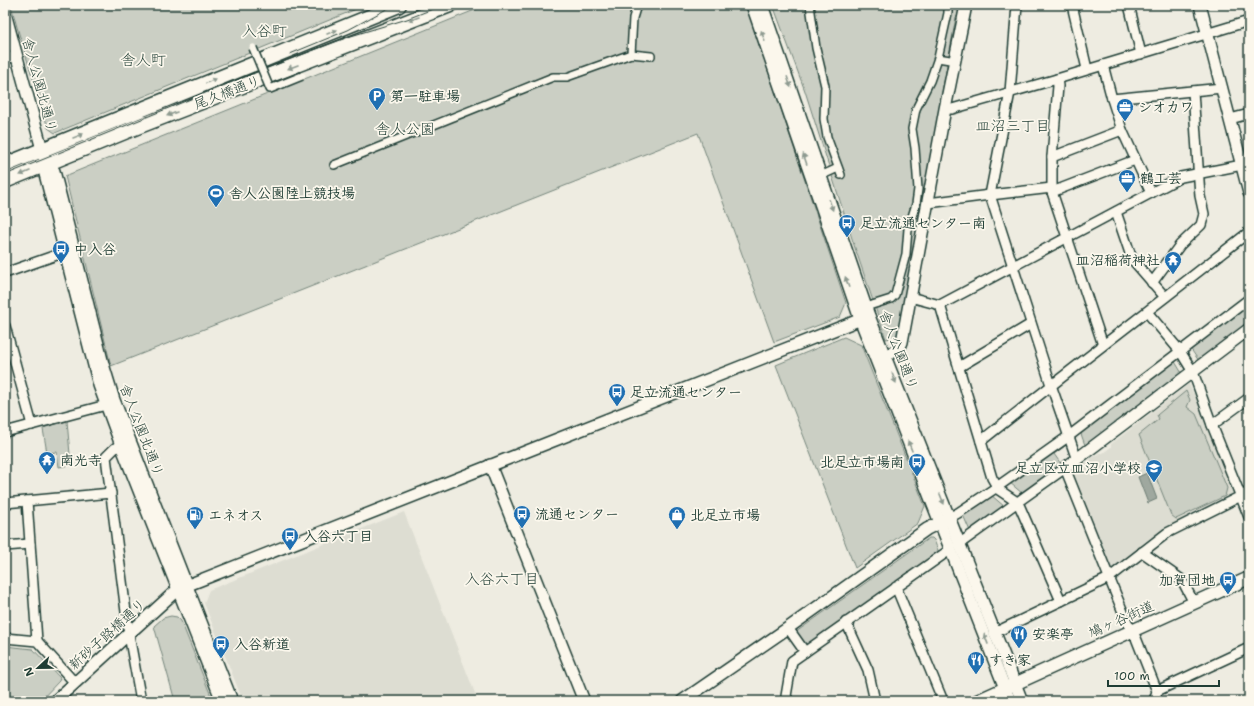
<svg xmlns="http://www.w3.org/2000/svg" width="1254" height="706" font-family="'Shantell Sans','Klee One',sans-serif">
	<style>
		.built { fill: #ddddd2 }
		.green { fill: #cbcfc4; stroke: #75867c }
		.water { fill: #9fa89f; stroke: #6c7d74 }
		.lines { fill: none; stroke-linecap: round; stroke-linejoin: round }
		.pedestrian-casing { stroke: #1f3d34; stroke-width: 10 }
		.minor-casing { stroke: #1f3d34; stroke-width: 12 }
		.tertiary-casing { stroke: #1f3d34; stroke-width: 14 }
		.secondary-casing { stroke: #1f3d34; stroke-width: 15 }
		.primary-casing { stroke: #1f3d34; stroke-width: 17 }
		.pedestrian { stroke: #fbf7ec; stroke-width: 7 }
		.minor { stroke: #fbf7ec; stroke-width: 9 }
		.tertiary { stroke: #fbf7ec; stroke-width: 11 }
		.secondary { stroke: #fbf7ec; stroke-width: 12 }
		.primary { stroke: #fbf7ec; stroke-width: 14 }
		.tram { stroke: #1f3d34; stroke-width: 1 }
		.pedestrian-bridge-casing { stroke: #1f3d34; stroke-width: 10; stroke-linecap: butt }
		.pedestrian-bridge { stroke: #fbf7ec; stroke-width: 7 }
		.oneway { fill: #8d9a90 }
		.labels { text-anchor: middle; stroke-width: 3.5; stroke-linejoin: round; paint-order: stroke }
		.street-label { font-size: 14px; fill: #1f3d34; stroke: #fbf7ec }
		.poi-label { font-size: 14px; font-weight: bold; fill: #1f3d34; stroke: #fbf7ec; text-anchor: start }
		.neighbourhood-label { font-size: 15px; fill: #1f3d34; stroke: #fbf7ec }
	</style>
	<rect width="100%" height="100%" fill="#eeece1"/>
	<filter id="ink" filterUnits="userSpaceOnUse"><feTurbulence type="fractalNoise" baseFrequency=".025" numOctaves="2"/><feDisplacementMap in="SourceGraphic" scale="8" xChannelSelector="R" yChannelSelector="G"/><feConvolveMatrix kernelMatrix="1 2 1 2 8 2 1 2 1" color-interpolation-filters="sRGB"/></filter>
	<g filter="url(#ink)">
		<g class="built">
			<path d="M1189,384l4,9 3,1 38,99 -2,3 -62,30 -15,11h-4l-9,7 -1,4 -27,22 -2,-1 -38,-96v-2l25,-18h4l8,-6v-3z"/>
			<path d="M404,512l74,189h-235l-39,-98 5,-13z"/>
		</g>
		<g class="green">
			<path d="M11,5h355l-311,128 -7,-5 -31,-101z"/>
			<path d="M487,5h259l100,298 -6,14 -66,25 -76,-209 -587,233 -46,-190z"/>
			<path d="M773,5h188l-2,11 -3,1 -59,320 -11,2 -31,-91 -50,-157z"/>
			<path d="M1249,303v19l-50,39 -9,-13z"/>
			<path d="M844,337l17,8 64,161 -7,17 -63,45 -79,-203z"/>
			<path d="M1174,360l9,15 -97,73 -6,-17z"/>
			<path d="M1186,391l4,9 -3,7 9,7 31,74 -2,8 -49,23 -5,-4 -32,-80 20,-16 -2,-4z"/>
			<path d="M67,421l4,44 -12,2 -2,-15 -10,1 -4,-24 3,-2z"/>
			<path d="M1065,443l3,1 -14,10 7,10 11,-7v1l-49,36 -14,-12z"/>
			<path d="M991,495l14,12 -35,24 -7,-16z"/>
			<path d="M929,538h3l2,2 5,13 -130,92 -4,-1 -9,-12z"/>
			<path d="M171,616l6,1 4,4 32,80h-38l-21,-75 9,-8z"/>
			<path d="M5,646l28,3 27,29 -1,3 -19,20h-35z"/>
		</g>
		<path class="water" d="M1147,473l10,26 -9,4 -10,-26z"/>
		<g class="lines">
			<defs>
				<g id="pedestrian">
					<path d="M810,5l6,43 9,38 -1,33 3,18 14,38"/>
					<path d="M631,54l2,-36 4,-13"/>
					<path d="M938,58l12,2"/>
					<path d="M334,165l219,-88h14l64,-23 20,2"/>
					<path d="M827,173l11,-5"/>
					<path d="M872,305l19,-6 4,-4 11,-41 2,-25 8,-25 2,-15 -3,-41 -3,-19 4,-20 14,-28 8,-23 10,-45v-8"/>
				</g>
				<g id="minor">
					<path d="M1017,5l-7,87 -20,103 61,190 26,75"/>
					<path d="M1072,5l15,64"/>
					<path d="M1129,5l12,49"/>
					<path d="M5,58l11,-1"/>
					<path d="M1103,65l9,34 10,31 29,63"/>
					<path d="M1112,99l110,-11"/>
					<path d="M945,109h7l105,-30"/>
					<path d="M1230,119l19,-5"/>
					<path d="M1052,157l70,-27"/>
					<path d="M1052,192l83,-32"/>
					<path d="M928,203l62,-8 62,-7"/>
					<path d="M1116,212l16,47 33,38"/>
					<path d="M5,273l60,-21"/>
					<path d="M1152,283l28,-38 21,-20 3,-11 -4,-18 -7,-105"/>
					<path d="M910,297l30,8 241,-128 61,-12"/>
					<path d="M940,305l52,173 7,12 15,10 6,7 41,94"/>
					<path d="M1147,312l33,39 13,21 19,53 37,92"/>
					<path d="M5,326l27,99"/>
					<path d="M1103,345l-51,-153v-35l6,-71 -1,-7 192,-58"/>
					<path d="M959,367l72,-43"/>
					<path d="M1212,425l37,-27"/>
					<path d="M5,432l101,-27"/>
					<path d="M981,441c89,-71 179,-139 268,-209"/>
					<path d="M121,445l-6,3 -9,9 23,178 12,66"/>
					<path d="M27,501l10,140"/>
					<path d="M5,503l106,-10"/>
					<path d="M949,518l9,-5 39,-26 72,-51 180,-137"/>
					<path d="M959,544l106,-76 62,154 9,16 21,53 -3,10"/>
					<path d="M5,546l25,-2"/>
					<path d="M1142,552l40,28 12,23"/>
					<path d="M896,587l47,114"/>
					<path d="M846,622l22,48 7,31"/>
					<path d="M788,628l17,24"/>
					<path d="M994,633l115,-55 58,-45 82,-41"/>
					<path d="M5,638l32,3 38,42"/>
					<path d="M1157,691l92,-43"/>
					<path d="M789,701l-3,-5 6,-35 159,-112"/>
				</g>
				<g id="tertiary">
					<path d="M752,5l108,314 150,382"/>
					<path d="M762,5l107,311 153,385"/>
					<path d="M1200,5l49,188"/>
					<path d="M5,13l41,151 -1,10 54,211 22,60 101,256"/>
					<path d="M46,164l8,7 49,193 11,36 118,301"/>
					<path d="M885,356c8,-4 14,-5 17,-14l43,-233 21,-104"/>
					<path d="M490,465l94,236"/>
					<path d="M1065,468l184,-139"/>
					<path d="M55,701l123,-112 691,-273"/>
					<path d="M682,701l106,-73 139,-99 20,-10"/>
				</g>
				<path id="secondary" d="M977,701l272,-123"/>
				<g id="primary">
					<path d="M5,165l394,-160"/>
					<path d="M5,181l127,-52 318,-124"/>
				</g>
			</defs>
			<use href="#pedestrian" class="pedestrian-casing"/>
			<use href="#minor" class="minor-casing"/>
			<use href="#tertiary" class="tertiary-casing"/>
			<use href="#secondary" class="secondary-casing"/>
			<use href="#primary" class="primary-casing"/>
			<use href="#pedestrian" class="pedestrian"/>
			<use href="#minor" class="minor"/>
			<use href="#tertiary" class="tertiary"/>
			<use href="#secondary" class="secondary"/>
			<use href="#primary" class="primary"/>
			<g class="tram">
				<path d="M290,54l58,-24 46,-25"/>
				<path d="M5,175l254,-104 92,-35 56,-17 36,-14"/>
			</g>
			<defs>
				<path id="pedestrian-bridge" d="M253,48l17,41 32,-13"/>
			</defs>
			<use href="#pedestrian-bridge" class="pedestrian-bridge-casing"/>
			<use href="#pedestrian-bridge" class="pedestrian-bridge"/>
		</g>
		<defs><path id="oneway-solid" d="M-6-.8H1V-3.2L6.5 0L1 3.2V.8H-6Z"/></defs>
		<g class="oneway">
			<use href="#oneway-solid" transform="translate(414 19) rotate(159)"/>
			<use href="#oneway-solid" transform="translate(332 32) rotate(-22)"/>
			<use href="#oneway-solid" transform="translate(763 36) rotate(-109)"/>
			<use href="#oneway-solid" transform="translate(293 67) rotate(159)"/>
			<use href="#oneway-solid" transform="translate(211 81) rotate(-22)"/>
			<use href="#oneway-solid" transform="translate(789 82) rotate(71)"/>
			<use href="#oneway-solid" transform="translate(172 114) rotate(159)"/>
			<use href="#oneway-solid" transform="translate(78 136) rotate(-22)"/>
			<use href="#oneway-solid" transform="translate(805 159) rotate(-109)"/>
			<use href="#oneway-solid" transform="translate(25 173) rotate(157)"/>
			<use href="#oneway-solid" transform="translate(831 205) rotate(71)"/>
			<use href="#oneway-solid" transform="translate(847 282) rotate(-109)"/>
			<use href="#oneway-solid" transform="translate(894 378) rotate(68)"/>
			<use href="#oneway-solid" transform="translate(910 446) rotate(-112)"/>
			<use href="#oneway-solid" transform="translate(942 499) rotate(68)"/>
			<use href="#oneway-solid" transform="translate(986 639) rotate(-111)"/>
		</g>
	</g>
	<defs>
		<symbol id="parking-pin" viewBox="-11 -11 22 30"><path d="M0 17L-7.5 6A9.5 9.5 0 1 1 7.5 6Z" fill="#1f6fb2" stroke="#fbf7ec"/><path d="M-3.5-5.5H1a3.5 3.5 0 0 1 0 7H-1V5.5H-3.5ZM-1-3.4V-.6H.8a1.4 1.4 0 0 0 0-2.8Z" fill="#fff"/></symbol>
		<symbol id="office-pin" viewBox="-11 -11 22 30"><path d="M0 17L-7.5 6A9.5 9.5 0 1 1 7.5 6Z" fill="#1f6fb2" stroke="#fbf7ec"/><path d="M-6-3h4V-5.5h4V-3h4V5H-6ZM-1-4.5V-3h2v-1.5ZM-6 0V1H6V0Z" fill="#fff"/></symbol>
		<symbol id="stadium-pin" viewBox="-11 -11 22 30"><path d="M0 17L-7.5 6A9.5 9.5 0 1 1 7.5 6Z" fill="#1f6fb2" stroke="#fbf7ec"/><path d="M0-5a6.5 5 0 1 0 0 10a6.5 5 0 1 0 0-10ZM-3.5-1.8h7v3.6h-7Z" fill="#fff"/></symbol>
		<symbol id="bus-pin" viewBox="-11 -11 22 30"><path d="M0 17L-7.5 6A9.5 9.5 0 1 1 7.5 6Z" fill="#1f6fb2" stroke="#fbf7ec"/><path d="M-5-6H5V4H4V6H2V4H-2V6H-4V4H-5ZM-3.5-4V0h7V-4ZM-3.5 1.2v1.5H-2V1.2ZM2 1.2v1.5H3.5V1.2Z" fill="#fff"/></symbol>
		<symbol id="temple-pin" viewBox="-11 -11 22 30"><path d="M0 17L-7.5 6A9.5 9.5 0 1 1 7.5 6Z" fill="#1f6fb2" stroke="#fbf7ec"/><path d="M0-6L5-2H3V0L6.5 2.5H4V6H1.5V3h-3V6H-4V2.5H-6.5L-3 0V-2H-5Z" fill="#fff"/></symbol>
		<symbol id="school-pin" viewBox="-11 -11 22 30"><path d="M0 17L-7.5 6A9.5 9.5 0 1 1 7.5 6Z" fill="#1f6fb2" stroke="#fbf7ec"/><path d="M0-5L7-2L0 1L-7-2ZM-4 1L0 2.5L4 1V4Q0 6-4 4Z" fill="#fff"/></symbol>
		<symbol id="fuel-pin" viewBox="-11 -11 22 30"><path d="M0 17L-7.5 6A9.5 9.5 0 1 1 7.5 6Z" fill="#1f6fb2" stroke="#fbf7ec"/><path d="M-5.5-6h7V0h2V4h1.3V-2.5L3-4.5l.8-.8L6-3V5H2.5V1h-1V6h-7ZM-4.2-4.7v3.2H.2V-4.7Z" fill="#fff"/></symbol>
		<symbol id="shop-pin" viewBox="-11 -11 22 30"><path d="M0 17L-7.5 6A9.5 9.5 0 1 1 7.5 6Z" fill="#1f6fb2" stroke="#fbf7ec"/><path d="M-5-2.5h2.3a2.7 3.5 0 0 1 5.4 0H5L5.5 6h-11ZM-1.5-2.5h3a1.5 2.3 0 0 0-3 0Z" fill="#fff"/></symbol>
		<symbol id="restaurant-pin" viewBox="-11 -11 22 30"><path d="M0 17L-7.5 6A9.5 9.5 0 1 1 7.5 6Z" fill="#1f6fb2" stroke="#fbf7ec"/><path d="M-5-6h1v4h1v-4h1v4h1v-4h1v5L-1.5 .5V6h-2V.5L-5-1ZM5-6V6H3V1.5H1.5Q1.5-4 5-6Z" fill="#fff"/></symbol>
	</defs>
	<g fill-rule="evenodd">
		<use href="#parking-pin" x="367" y="86" width="20" height="27"/>
		<use href="#office-pin" x="1115" y="97" width="20" height="27"/>
		<use href="#office-pin" x="1117" y="168" width="20" height="27"/>
		<use href="#stadium-pin" x="206" y="183" width="20" height="27"/>
		<use href="#bus-pin" x="837" y="213" width="20" height="27"/>
		<use href="#bus-pin" x="51" y="239" width="20" height="27"/>
		<use href="#temple-pin" x="1163" y="250" width="20" height="27"/>
		<use href="#bus-pin" x="607" y="382" width="20" height="27"/>
		<use href="#temple-pin" x="37" y="450" width="20" height="27"/>
		<use href="#bus-pin" x="907" y="452" width="20" height="27"/>
		<use href="#school-pin" x="1144" y="458" width="20" height="27"/>
		<use href="#bus-pin" x="512" y="504" width="20" height="27"/>
		<use href="#fuel-pin" x="185" y="505" width="20" height="27"/>
		<use href="#shop-pin" x="667" y="505" width="20" height="27"/>
		<use href="#bus-pin" x="280" y="526" width="20" height="27"/>
		<use href="#bus-pin" x="1218" y="570" width="20" height="27"/>
		<use href="#restaurant-pin" x="1009" y="624" width="20" height="27"/>
		<use href="#bus-pin" x="211" y="634" width="20" height="27"/>
		<use href="#restaurant-pin" x="966" y="650" width="20" height="27"/>
	</g>
	<g class="labels">
		<g class="street-label">
			<text transform="translate(40 85) rotate(75)" y="5">舎人公園北通り</text>
			<text transform="translate(227 92) rotate(-21)" y="5">尾久橋通り</text>
			<text transform="translate(899 350) rotate(69)" y="5">舎人公園通り</text>
			<text transform="translate(142 430) rotate(69)" y="5">舎人公園北通り</text>
			<text transform="translate(1121 619) rotate(-24)" y="5">鳩ヶ谷街道</text>
			<text transform="translate(107 634) rotate(-42)" y="5">新砂子路橋通り</text>
		</g>
		<g class="poi-label">
			<text x="390" y="101">第一駐車場</text>
			<text x="1138" y="112">シオカワ</text>
			<text x="1140" y="183">鶴工芸</text>
			<text x="229" y="198">舎人公園陸上競技場</text>
			<text x="860" y="228">足立流通センター南</text>
			<text x="74" y="254">中入谷</text>
			<text x="1160" y="265" text-anchor="end">皿沼稲荷神社</text>
			<text x="630" y="397">足立流通センター</text>
			<text x="60" y="465">南光寺</text>
			<text x="904" y="467" text-anchor="end">北足立市場南</text>
			<text x="1141" y="473" text-anchor="end">足立区立皿沼小学校</text>
			<text x="535" y="519">流通センター</text>
			<text x="208" y="520">エネオス</text>
			<text x="690" y="520">北足立市場</text>
			<text x="303" y="541">入谷六丁目</text>
			<text x="1215" y="585" text-anchor="end">加賀団地</text>
			<text x="1032" y="639">安楽亭</text>
			<text x="234" y="649">入谷新道</text>
			<text x="989" y="665">すき家</text>
		</g>
		<g class="neighbourhood-label">
			<text x="264" y="36">入谷町</text>
			<text x="143" y="65">舎人町</text>
			<text x="1013" y="131">皿沼三丁目</text>
			<text x="405" y="134">舎人公園</text>
			<text x="502" y="584">入谷六丁目</text>
		</g>
	</g>
	<rect width="1254" height="706" fill="none" stroke="#fbf7ec" stroke-width="20"/>
	<rect x="10" y="10" width="1234" height="686" fill="none" stroke="#1f3d34" stroke-width="1.5" filter="url(#ink)"/>
	<g transform="translate(38 668) rotate(248)" stroke="#fbf7ec" stroke-width="3" paint-order="stroke">
	<path d="M0-3L7 15L0 10L-7 15Z" fill="#1f3d34"/>
	<text y="-6" font-size="11" font-weight="bold" text-anchor="middle" fill="#1f3d34">N</text>
	</g>
	<path d="M1108 680v6h111v-6" fill="none" stroke="#1f3d34" stroke-width="2"/>
	<text x="1114" y="680" font-size="12" fill="#1f3d34" stroke="#fbf7ec" stroke-width="3" paint-order="stroke">100 m</text>
</svg>
